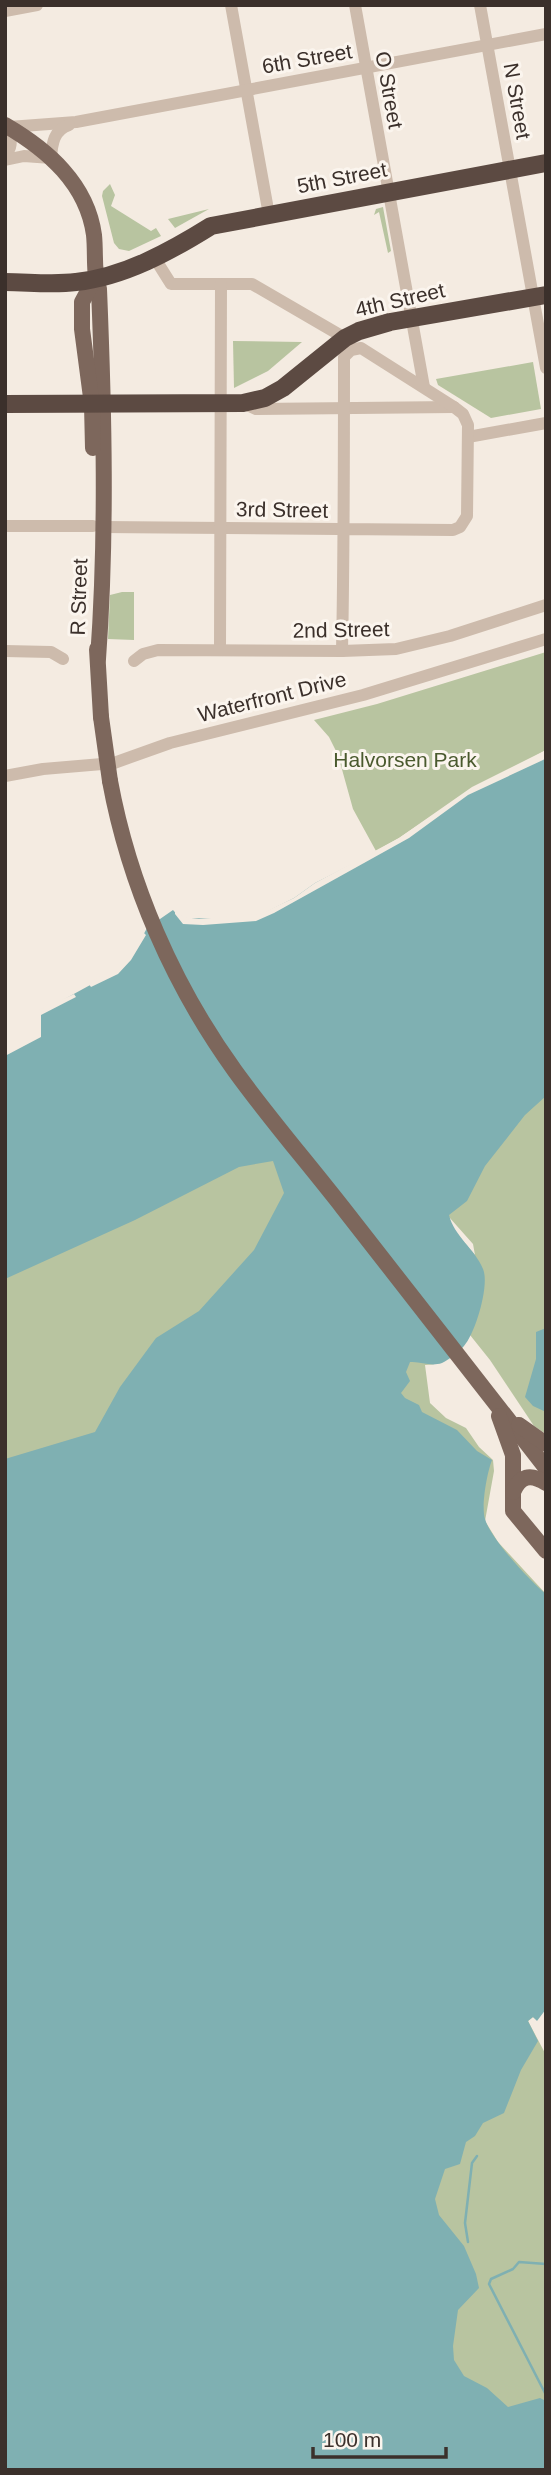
<svg xmlns="http://www.w3.org/2000/svg" width="551" height="2475" font-family="Helvetica,sans-serif">
	<style>
		.green { fill: #b8c4a0; fill-rule: evenodd }
		.water { fill: #7fb0b2 }
		.pier { fill: #f4ebe1 }
		.lines { fill: none; stroke-linecap: round; stroke-linejoin: round }
		.stream { stroke: #7fb0b2; stroke-width: 2.5 }
		.minor { stroke: #cdbbac; stroke-width: 12 }
		.major { stroke: #7d675c; stroke-width: 16 }
		.highway { stroke: #5c4a42; stroke-width: 18 }
		.major-bridge { stroke: #7d675c; stroke-width: 16 }
		.labels { text-anchor: middle; stroke-width: 6; stroke-linejoin: round; paint-order: stroke }
		.street-label { font-size: 21px; fill: #3b302b; stroke: #fbf5ee }
		.park-label { font-size: 21px; fill: #4a5a2e; stroke: #fbf5ee }
	</style>
	<rect width="100%" height="100%" fill="#f4ebe1"/>
	<g class="green">
		<path d="M110,184l5,11 -4,11 40,25 5,-3 5,8 -32,15 -10,-2 -5,-6 -12,-47 1,-5z"/>
		<path d="M383,207l8,44 -3,2 -9,-41 -5,3 2,-6z"/>
		<path d="M209,209l-34,19 -7,-9z"/>
		<path d="M233,341l69,1 -34,29 -34,17z"/>
		<path d="M533,362l8,47 -50,9 -53,-33 -2,-6z"/>
		<path d="M122,592h12v48l-26,-1 2,-44z"/>
		<path d="M546,652v98l-110,63 -37,25 -23,13 -23,-42 -15,-54 -9,-18 -15,-17 63,-16z"/>
		<path d="M546,977v457l-12,-8 -44,-66 -20,-25c-10,17 -25,30 -45,30l5,38 16,15 20,10 13,19 14,13 1,11 -9,50 13,21 48,52 -541,412v-751l255,-110 173,82zM449,1217l24,27 2,11 -23,-27z"/>
		<path d="M525,2002l10,17 -2,-2 -5,4 18,34v415h-541z"/>
	</g>
	<g class="water">
		<path d="M546,754v342l-21,19 -40,51 -18,35 -18,14c5,21 26,34 34,54 7,16 -8,65 -19,77 -5,6 -16,14 -22,17 -12,4 -21,-2 -32,-1l-4,10 4,9 -9,12 4,5 14,7 3,7 35,18 20,21 15,9c-5,13 -11,46 -7,59 5,19 45,62 61,75v415l-9,12 -4,-4 -5,4 10,20 -17,29 -17,43 -21,10 -8,13 -9,6 -6,22 -15,5 -10,30 4,16 25,31 12,28 3,14 -21,22 -5,36 1,14 10,16 23,12 21,19 32,-9 6,3v69h-541v-1011l90,-27 25,-45 36,-49 43,-27 55,-61 30,-57 -11,-32 -34,6 -104,53 -130,59v-227l36,-19 -2,-20 75,-41 25,-29 8,-15 26,-18 7,8 62,1 18,-4 34,-17 21,-15 92,-47 66,-46z"/>
		<path d="M546,1328v84l-13,-6 -8,-9 11,-38v-27z"/>
	</g>
	<g class="pier">
		<path d="M546,750v8l-3,2 -75,35 -59,43 -135,75 -18,8 -53,4 -20,-1 -8,-10v-3l9,6 15,2 61,-5 34,-16 21,-15 84,-45 73,-51z"/>
		<path d="M143,932l3,3 -15,25 -13,14 -27,13 -3,-4 25,-13 13,-14z"/>
		<path d="M74,994l2,3 -35,18v22l-36,19v-6l32,-16v-23z"/>
	</g>
	<g class="lines">
		<g class="stream">
			<path d="M468,2242l-3,-19 7,-60 5,-7"/>
			<path d="M546,2264l-27,-2 -6,7 -22,10 -2,5 57,111"/>
		</g>
		<g class="minor">
			<path d="M231,5l38,210"/>
			<path d="M355,5l69,382"/>
			<path d="M480,5l66,363"/>
			<path d="M5,11l32,-6"/>
			<path d="M5,155c9,-8 5,-18 4,-28l67,-5 470,-88"/>
			<path d="M5,160l19,-4 27,2c1,-15 3,-28 18,-33"/>
			<path d="M154,257l17,27h81l93,54"/>
			<path d="M243,403l13,6 198,-2"/>
			<path d="M468,437l78,-14"/>
			<path d="M5,526h88"/>
			<path d="M102,527l351,3 7,-3 7,-11 1,-91 -5,-11 -9,-7 -93,-59 -10,2 -7,7c0,98 0,196 -2,294"/>
			<path d="M220,649l1,-365"/>
			<path d="M5,651l46,1 12,7"/>
			<path d="M134,661l9,-7 15,-4 184,1 54,-2 54,-13 96,-31"/>
			<path d="M5,776l38,-7 71,-6 56,-20 193,-48 183,-56"/>
		</g>
		<g class="major">
			<path d="M5,125c43,25 82,59 89,110 2,19 -1,37 5,54 5,123 8,247 -1,370"/>
			<path d="M93,448l-1,-43 -10,-76v-27l13,-24"/>
			<path d="M97,649l4,68"/>
			<path d="M110,781c19,103 63,204 125,290 34,47 72,91 108,137 68,87 135,173 203,260"/>
			<path d="M499,1416l14,39v56l33,40"/>
			<path d="M519,1425l27,19"/>
			<path d="M513,1492c7,-16 17,-19 33,-9"/>
		</g>
		<g class="highway">
			<path d="M5,282c23,0 48,3 71,0 48,-5 95,-31 135,-56l335,-63"/>
			<path d="M5,404l238,-1 22,-5 18,-10 62,-50 14,-7 31,-9 156,-27"/>
		</g>
		<path class="major-bridge" d="M101,717l9,64"/>
	</g>
	<g class="labels">
		<g class="street-label">
			<text transform="translate(307 59) rotate(-10)" y="7">6th Street</text>
			<text transform="translate(389 90) rotate(80)" y="7">O Street</text>
			<text transform="translate(517 101) rotate(80)" y="7">N Street</text>
			<text transform="translate(342 178) rotate(-11)" y="7">5th Street</text>
			<text transform="translate(400 300) rotate(-13)" y="7">4th Street</text>
			<text transform="translate(282 510) rotate(1)" y="7">3rd Street</text>
			<text transform="translate(79 597) rotate(-88)" y="7">R Street</text>
			<text transform="translate(341 630) rotate(-1)" y="7">2nd Street</text>
			<text transform="translate(272 697) rotate(-14)" y="7">Waterfront Drive</text>
		</g>
		<g class="park-label">
			<text x="405" y="767">Halvorsen Park</text>
		</g>
	</g>
	<rect width="551" height="2475" fill="none" stroke="#3b302b" stroke-width="14"/>
	<path d="M313 2447v10h133v-10" fill="none" stroke="#3b302b" stroke-width="3.5"/>
	<text x="323" y="2447" font-size="21" fill="#3b302b" stroke="#fbf5ee" stroke-width="5" paint-order="stroke">100 m</text>
</svg>
